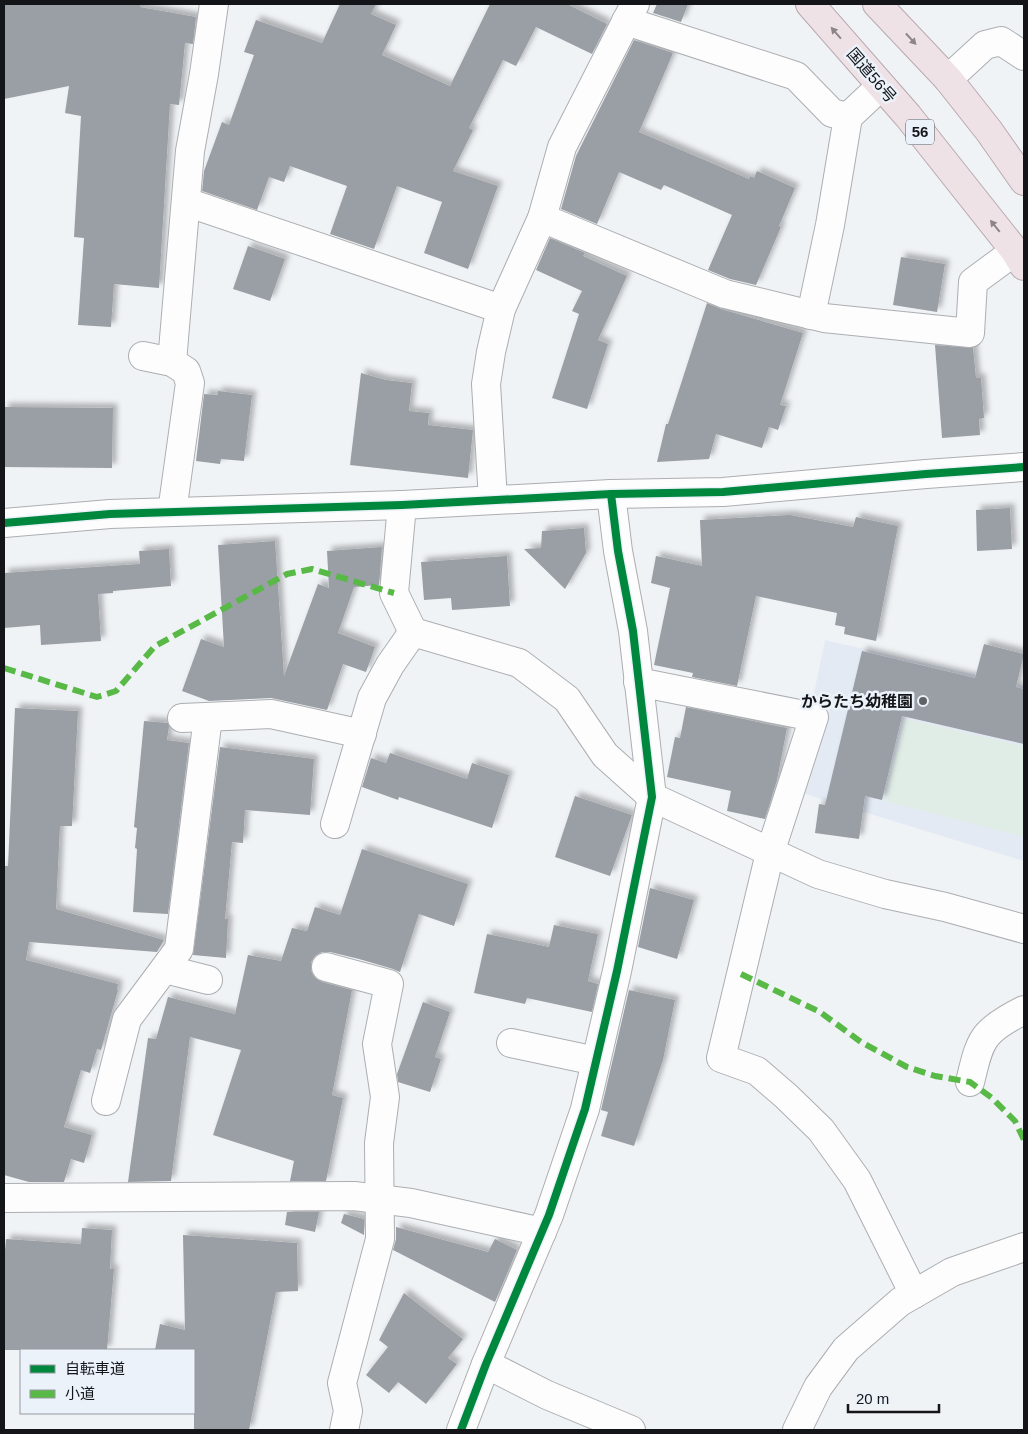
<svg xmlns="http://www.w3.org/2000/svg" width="1028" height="1434" font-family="Helvetica,'Noto Sans JP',sans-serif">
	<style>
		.built { fill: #e3eaf4 }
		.green { fill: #e0ede6 }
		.building { fill: #9a9fa5; filter: url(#shadow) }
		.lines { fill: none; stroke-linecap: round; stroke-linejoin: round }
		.minor-casing { stroke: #acaeb1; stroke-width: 30 }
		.tertiary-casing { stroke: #acaeb1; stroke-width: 30 }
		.trunk-casing { stroke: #b8a9ae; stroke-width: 30 }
		.minor { stroke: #fdfdfe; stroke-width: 28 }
		.tertiary { stroke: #fdfdfe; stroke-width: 28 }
		.trunk { stroke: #efe2e6; stroke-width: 28 }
		.quiet { stroke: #58b947; stroke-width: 6; stroke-dasharray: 12 6; stroke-linecap: butt }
		.cycleway-casing { stroke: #ecf2fa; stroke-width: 11 }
		.cycleway { stroke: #00873e; stroke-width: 8 }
		.oneway { fill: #8c8689 }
		.poi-dot { fill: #606366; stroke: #ecf2fa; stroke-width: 2 }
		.labels { text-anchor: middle; stroke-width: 5; stroke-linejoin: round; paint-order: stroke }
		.shield { fill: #ecf2fa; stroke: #54575c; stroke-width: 1 }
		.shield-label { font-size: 15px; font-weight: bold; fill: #131518 }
		.street-label { font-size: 16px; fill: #131518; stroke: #ecf2fa }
		.poi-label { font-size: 16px; font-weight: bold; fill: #131518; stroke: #ecf2fa; text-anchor: end }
	</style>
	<defs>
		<filter id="shadow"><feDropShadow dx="4.5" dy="-4.5" stdDeviation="2.5" flood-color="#0004"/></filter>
	</defs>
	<rect width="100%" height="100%" fill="#f0f3f6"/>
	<path class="built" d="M825,640l199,46v175l-219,-67 25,-87 -18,-4z"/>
	<path class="green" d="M905,719l119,27v91l-139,-36z"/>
	<g class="building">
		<path d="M4,4h136v3l56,10 -3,27 -8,-1 -6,62 -9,-1 -11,184 -45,-4 -3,43 -33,-2 6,-87 -10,-1 7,-121 -16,-3 4,-27 -65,13z"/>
		<path d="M340,4h36l-5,10 25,11 -14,30 68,31 40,-82h77l40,20 -15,30 -56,-27 -20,39 -13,-6 -34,68 4,2 -20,41 45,15 -30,83 -44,-16 18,-51 -45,-16 -23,63 -44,-15 17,-48 -57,-20 -6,16 -15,-5 -12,33 -55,-19 2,-20 18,-49 7,3 25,-70 -10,-3 12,-32 66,23z"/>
		<path d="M657,4h31l-7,18 -28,-9z"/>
		<path d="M634,40l39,13 -34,79 110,47 1,-3 4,2 3,-7 38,17 -16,38 2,1 -25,58 -26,-6 -22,-9 24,-55 -68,-30 -3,5 -42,-18 -22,52 -36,-15 15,-53z"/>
		<path d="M550,238l35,15 -2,3 44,20 -29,64 10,4 -21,65 -35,-11 27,-84 -7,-3 10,-20 -46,-21z"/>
		<path d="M248,246l37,13 -15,42 -37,-12z"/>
		<path d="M901,257l44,7 -8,48 -44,-7z"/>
		<path d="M707,303l14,6 82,24 -23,72 6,1 -8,24 -9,-3 -7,21 -46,-14 -7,25 -52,3 9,-38h2z"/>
		<path d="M935,345l38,3 3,30h5l3,40 -5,1 1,16 -38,3z"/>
		<path d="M361,373l25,7 26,3 -3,28 20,2 -1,12 45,5 -5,48 -118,-13z"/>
		<path d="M218,391l34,4 -8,66 -23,-2 -1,5 -24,-3 8,-67 14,1z"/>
		<path d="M4,407l109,1 -1,60 -108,-1z"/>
		<path d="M1010,508l2,41 -35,2 -1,-41z"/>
		<path d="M790,515l63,12 3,-10 42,9 -22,115 -32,-7 1,-7 -10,-2 2,-12 -81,-17 -19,90 -45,-9 1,-4 -39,-8 16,-77 -19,-5 5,-27 46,10 -2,-46z"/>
		<path d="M584,528l2,25 -21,36 -41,-40 17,-1 1,-17z"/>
		<path d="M275,541l9,135 34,-92 11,4 -2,-37 55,-4 -3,38 -25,2 -16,46 37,14 -9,25 -23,-8 -16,46 -56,-12 -62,3 -27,-10 19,-52 23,8 -6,-102z"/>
		<path d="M169,549l2,37 -58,5v2l-15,1 3,47 -60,4 -1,-20 -36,3v-55l136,-9 -1,-13z"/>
		<path d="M507,556l3,50 -58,4 -1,-12 -27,2 -3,-38z"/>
		<path d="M984,644l40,10 -8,33 8,2v55l-122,-28 -20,84 -17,-4 -6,43 -44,-6 4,-29 6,1 37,-154 113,27z"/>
		<path d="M686,707l101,21 -10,52 -12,39 -38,-8 4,-20 -64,-14 8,-40 5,1z"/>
		<path d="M15,708l63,3 -6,115h-12l-4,83 108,31 -7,12 -128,-10 -3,18 92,24 -1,6h1l-17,60 -4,-1 -7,24 -9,-3 -17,57 28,8 -8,28 -13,-4 -7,23h-35l-25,-7v-309h4z"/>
		<path d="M144,721l24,2 1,3 -2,14 22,3 -21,171 -35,-2 4,-63 -2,-1 2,-20 -3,-1z"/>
		<path d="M220,747l94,12 -4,56 -65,-5 -2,33 -11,-1 -7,77h3l-2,39 -33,-3z"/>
		<path d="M390,753l77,26 5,-16 37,12 -17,53 -93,-31 -1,3 -36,-13 9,-29 15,5z"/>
		<path d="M575,796l57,19 -22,61 -55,-19z"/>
		<path d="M362,849l106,35 -14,42 -35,-12 -19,58 -7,-3 -34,-10 -29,-7h-8l-7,4 -4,6v9l4,7 7,4 30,8 -20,105 11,3 -17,83h-36l4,-20 -81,-26 28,-85 -51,-13 -19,144 -43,1 20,-144 8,1 12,-42 67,17 13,-59 33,6 11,-33 15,3 8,-24 25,8z"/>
		<path d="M650,888l44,12 -17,59 -39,-12z"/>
		<path d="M554,925l44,9 -10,47 10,3 -6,28 -65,-14 -2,6 -51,-11 13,-59 62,13z"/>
		<path d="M629,990l46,10 -12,60 -29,86 -33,-10 7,-24 -7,-2z"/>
		<path d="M423,1002l27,10 -15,45 6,2 -11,33 -32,-10 -1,-8z"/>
		<path d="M287,1212h32l-4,20 -30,-7z"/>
		<path d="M344,1214l20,5v16l-23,-12z"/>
		<path d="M396,1227l92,25 7,-13 22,11 -22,52 -102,-52 3,-11z"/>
		<path d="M82,1228l30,2 -2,39h4l-7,81h-103v-89l2,-22 75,5z"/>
		<path d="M183,1235l114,8 1,48 -22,1 -27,138h-55v-80h-39l5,-26 25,6z"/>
		<path d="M404,1293l59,46 -15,19 9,6 -31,40 -28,-22 -9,11 -23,-18 22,-28 -9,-7z"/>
	</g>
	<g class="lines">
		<defs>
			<g id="minor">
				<path d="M626,21l170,55 36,37 16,4"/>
				<path d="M948,79l37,-34 16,-4 23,15"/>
				<path d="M186,202l315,107"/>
				<path d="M542,218l183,76 99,24 146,15 3,-51 42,-31"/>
				<path d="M811,315l19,-90 18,-108 33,-31"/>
				<path d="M143,356l29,6 14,9 4,12 -18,129"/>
				<path d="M172,362l18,-211 14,-77 10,-70"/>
				<path d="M493,500l-7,-116 5,-32 10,-43 41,-91 20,-71 73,-143"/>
				<path d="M402,505l-8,88 19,39 106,31 48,36 38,56 47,42 166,77 67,20 60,13 79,22"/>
				<path d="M638,682l176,35 -44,136 -49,205 36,13 29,25 35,34 36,50 57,114"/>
				<path d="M182,718l89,-4 91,20"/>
				<path d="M335,824l37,-126 18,-33 23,-33"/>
				<path d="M326,967l63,17 -12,60 8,53 -6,46 1,96 -38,144 6,28 -4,19"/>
				<path d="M165,969l43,11"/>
				<path d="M511,1043l85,18"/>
				<path d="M970,1082c4,-15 7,-36 18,-48 9,-10 24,-18 36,-24"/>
				<path d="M106,1101l21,-82 52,-70 29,-232"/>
				<path d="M4,1198l350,-2 57,7 131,29"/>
				<path d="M486,1364l61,31 84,35"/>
				<path d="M461,1430l25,-66 63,-149 36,-106 32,-138 35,-174 -19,-166 -15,-80 -7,-57"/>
				<path d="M797,1430l21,-43 28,-38 54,-47 52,-30 72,-25"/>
			</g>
			<path id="tertiary" d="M4,523l106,-9 292,-9 209,-11 112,-2 203,-18 98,-7"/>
			<g id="trunk">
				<path d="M810,4l98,112 107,135 9,15"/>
				<path d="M877,4l71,75 41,52 35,50"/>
			</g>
		</defs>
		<use href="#minor" class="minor-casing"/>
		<use href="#tertiary" class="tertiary-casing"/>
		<use href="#trunk" class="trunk-casing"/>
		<use href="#minor" class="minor"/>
		<use href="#tertiary" class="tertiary"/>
		<use href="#trunk" class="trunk"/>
		<g class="quiet">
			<path d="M4,668l93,29 19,-6 39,-45 132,-72 25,-5 82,24"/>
			<path d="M741,974l79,38 41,30 46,25 28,9 35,6 22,16 23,23 9,19"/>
		</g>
		<defs>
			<g id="cycleway">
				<path d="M4,523l106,-9 292,-9 209,-11 112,-2 203,-18 98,-7"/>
				<path d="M461,1430l25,-66 63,-149 36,-106 32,-138 35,-174 -19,-166 -15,-80 -7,-57"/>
			</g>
		</defs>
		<use href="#cycleway" class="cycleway-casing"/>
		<use href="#cycleway" class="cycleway"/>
	</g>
	<defs><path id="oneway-solid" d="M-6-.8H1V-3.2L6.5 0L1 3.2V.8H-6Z" transform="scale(1.25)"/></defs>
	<g class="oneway">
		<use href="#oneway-solid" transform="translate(836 33) rotate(-131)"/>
		<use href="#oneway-solid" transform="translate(911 39) rotate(47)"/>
		<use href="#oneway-solid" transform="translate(995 226) rotate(-129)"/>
	</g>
	<circle class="poi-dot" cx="923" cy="701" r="5"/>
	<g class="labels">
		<rect class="shield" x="906" y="119.5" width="28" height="25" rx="4"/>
		<g class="shield-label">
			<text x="920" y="137">56</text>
		</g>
		<g class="street-label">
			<text transform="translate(872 75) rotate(49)" y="6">国道56号</text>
		</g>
		<g class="poi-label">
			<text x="913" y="707">からたち幼稚園</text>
		</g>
	</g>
	<rect width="1028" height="1434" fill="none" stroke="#131518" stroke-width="10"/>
	<rect x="20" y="1349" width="175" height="65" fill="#ecf2fa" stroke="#959aa0"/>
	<rect x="30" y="1365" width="25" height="8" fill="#00873e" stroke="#959aa0"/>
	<text x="65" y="1374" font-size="15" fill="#131518">自転車道</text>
	<rect x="30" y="1390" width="25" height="8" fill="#58b947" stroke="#959aa0"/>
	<text x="65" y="1399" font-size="15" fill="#131518">小道</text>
	<path d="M848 1404v8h91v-8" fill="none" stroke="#131518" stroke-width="2.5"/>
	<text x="856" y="1404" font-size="15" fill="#131518" stroke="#ecf2fa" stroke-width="4" paint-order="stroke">20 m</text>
</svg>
